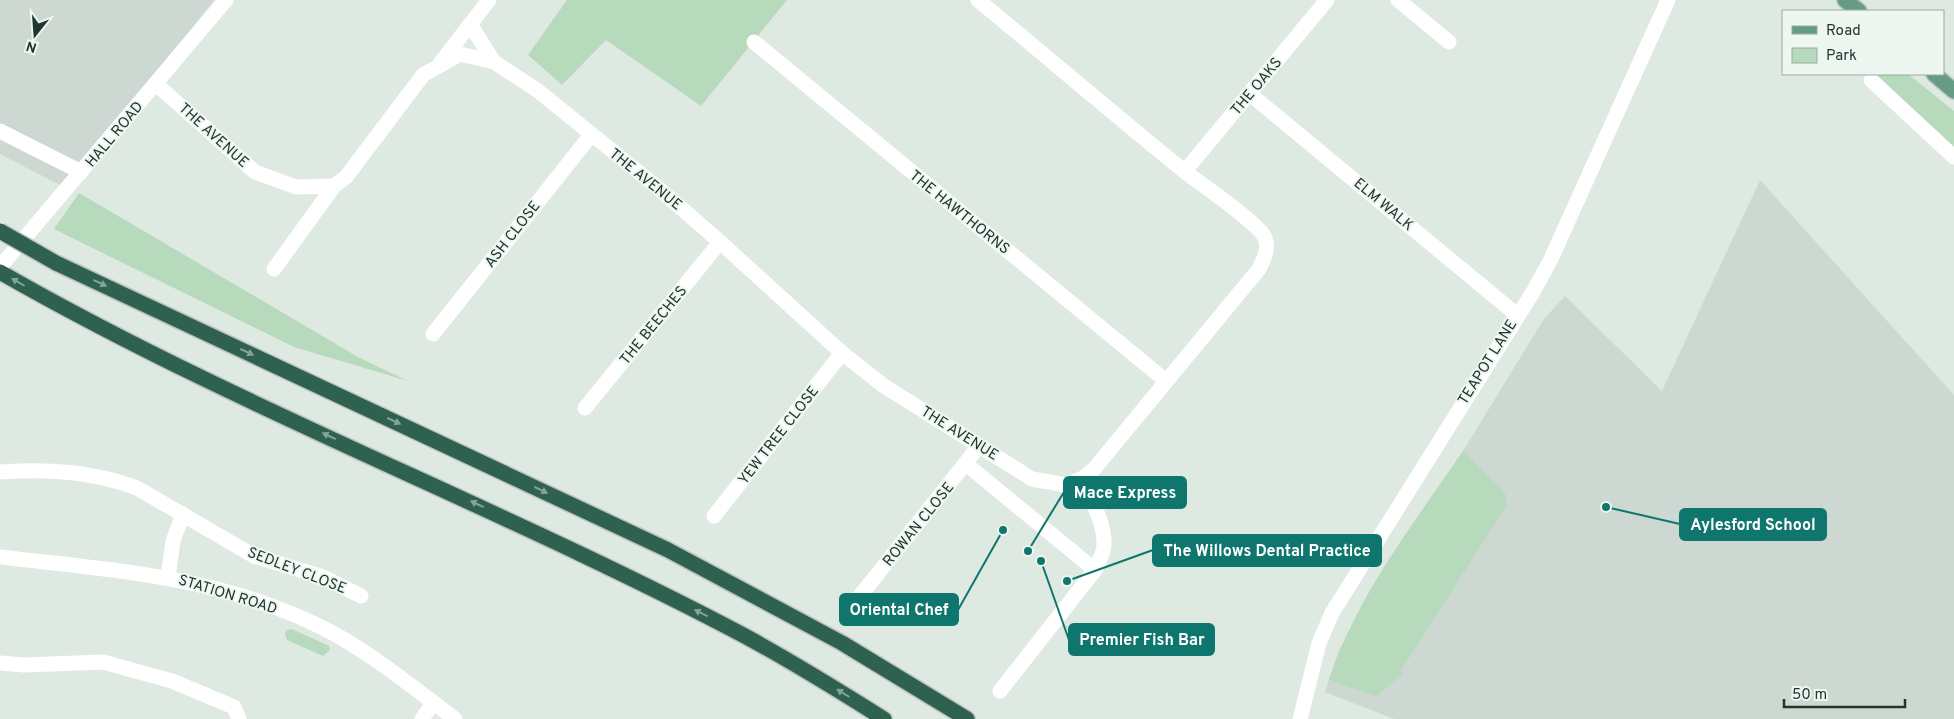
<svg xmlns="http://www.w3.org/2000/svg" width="1954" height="719" font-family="Overpass,sans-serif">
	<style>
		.built { fill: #ccd8d1 }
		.green { fill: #b7d9bc }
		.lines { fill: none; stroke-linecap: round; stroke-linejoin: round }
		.major-casing { stroke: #bcc3c0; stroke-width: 18 }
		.highway-casing { stroke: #bcc3c0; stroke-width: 18 }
		.minor { stroke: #fff; stroke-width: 15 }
		.major { stroke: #659c86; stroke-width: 15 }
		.highway { stroke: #2e6150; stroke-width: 15 }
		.highway-bridge-casing { stroke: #bcc3c0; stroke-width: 18; stroke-linecap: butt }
		.highway-bridge { stroke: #2e6150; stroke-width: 15 }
		.oneway { fill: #84a498 }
		.labels { text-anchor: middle; stroke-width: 4; stroke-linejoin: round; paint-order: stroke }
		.street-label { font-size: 15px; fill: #20372e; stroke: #eef6f1 }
		.leader { fill: none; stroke: #0f766e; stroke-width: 2 }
		.callout-dot { fill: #0f766e; stroke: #eef6f1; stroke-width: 2 }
		.callout { fill: #0f766e; stroke: #0f766e; stroke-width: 2 }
		.callout-label { font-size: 16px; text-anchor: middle; font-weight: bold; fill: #fff }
	</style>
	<rect width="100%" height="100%" fill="#dee9e2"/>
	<g class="built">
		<path d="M0,0h214l-150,187 -64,-33z"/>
		<path d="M1760,180l194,215v324h-560l-69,-27 14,-42 48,-87 76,-112 81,-132 21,-23 97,95z"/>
	</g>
	<g class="green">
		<path d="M567,0h220l-86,106 -95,-66 -44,45 -34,-30z"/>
		<path d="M1874,74h34l46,37v38z"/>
		<path d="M79,193l279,164 50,24 -114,-34 -240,-118z"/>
		<path d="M1463,451l43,44v11l-105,164 1,4 -26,22 -47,-16c27,-83 85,-157 134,-229z"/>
		<path d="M292,629l37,17 1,4 -7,6 -36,-16 -2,-6 2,-4z"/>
	</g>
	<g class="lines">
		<defs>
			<g id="major">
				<path d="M1845,0l14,11"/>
				<path d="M1934,74l20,17"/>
			</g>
			<g id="highway">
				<path d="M56,263l612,287 174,93 125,76"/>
				<path d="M0,272c239,137 499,234 743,363 48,26 95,55 141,84"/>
			</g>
		</defs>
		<use href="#major" class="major-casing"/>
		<use href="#highway" class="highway-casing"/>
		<g class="minor">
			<path d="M1398,0l51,42"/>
			<path d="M470,24l24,38"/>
			<path d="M754,42l412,339"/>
			<path d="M441,62l48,-62"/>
			<path d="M1871,80l83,77"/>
			<path d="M156,84l99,88 41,15 38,-1 12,-9 77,-102 37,-21 34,8 43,28 120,97 63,55 122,111 42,33 148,93 34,6 17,-7 11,-9 165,-200c5,-10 11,-22 5,-33 -10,-16 -62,-51 -80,-65 -69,-56 -137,-114 -206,-171"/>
			<path d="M1250,94l267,221"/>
			<path d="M0,131l81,41"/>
			<path d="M1185,171l142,-171"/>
			<path d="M0,267l226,-267"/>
			<path d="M274,269l60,-83"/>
			<path d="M433,334l158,-199"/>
			<path d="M585,408l135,-166"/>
			<path d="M966,464l129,106"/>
			<path d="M0,472c48,-3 92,-1 137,16l117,68 69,21 38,19"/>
			<path d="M714,516l128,-163"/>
			<path d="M0,557c117,14 224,19 331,75 44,24 84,57 124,87"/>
			<path d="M168,577l5,-36 10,-27"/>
			<path d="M856,601l123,-155"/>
			<path d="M0,663l24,2 79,-3 69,19 62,26 5,12"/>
			<path d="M1000,691l95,-121c3,-7 9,-17 9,-25 1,-22 -14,-47 -21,-67"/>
			<path d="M422,719l11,-16"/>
			<path d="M1300,719l19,-76 13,-30 201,-321 17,-31 118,-261"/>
		</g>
		<use href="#major" class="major"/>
		<use href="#highway" class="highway"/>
		<defs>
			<path id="highway-bridge" d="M0,231l56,32"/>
		</defs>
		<use href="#highway-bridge" class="highway-bridge-casing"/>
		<use href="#highway-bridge" class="highway-bridge"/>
	</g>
	<defs><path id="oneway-solid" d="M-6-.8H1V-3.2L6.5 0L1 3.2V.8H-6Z" transform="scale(1.25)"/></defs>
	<g class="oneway">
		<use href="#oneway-solid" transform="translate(18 282) rotate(-150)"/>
		<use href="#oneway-solid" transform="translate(100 283) rotate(25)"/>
		<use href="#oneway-solid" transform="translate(247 352) rotate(25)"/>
		<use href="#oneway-solid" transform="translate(394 421) rotate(25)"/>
		<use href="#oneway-solid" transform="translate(329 436) rotate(-155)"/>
		<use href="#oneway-solid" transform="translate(541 490) rotate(25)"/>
		<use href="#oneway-solid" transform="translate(477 504) rotate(-155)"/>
		<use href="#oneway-solid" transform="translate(701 613) rotate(-153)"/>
		<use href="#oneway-solid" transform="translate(843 693) rotate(-148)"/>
	</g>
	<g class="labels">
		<g class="street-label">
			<text transform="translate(1256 86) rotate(-50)" y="5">THE OAKS</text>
			<text transform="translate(114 134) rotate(-50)" y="5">HALL ROAD</text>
			<text transform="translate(214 135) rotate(42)" y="5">THE AVENUE</text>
			<text transform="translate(646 179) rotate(39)" y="5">THE AVENUE</text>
			<text transform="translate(1384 204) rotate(40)" y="5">ELM WALK</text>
			<text transform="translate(960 212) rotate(39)" y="5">THE HAWTHORNS</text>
			<text transform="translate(512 234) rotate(-52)" y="5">ASH CLOSE</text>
			<text transform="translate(653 325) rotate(-51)" y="5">THE BEECHES</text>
			<text transform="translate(1487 362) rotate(-58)" y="5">TEAPOT LANE</text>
			<text transform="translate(960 433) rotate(32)" y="5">THE AVENUE</text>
			<text transform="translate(778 435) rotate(-52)" y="5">YEW TREE CLOSE</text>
			<text transform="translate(918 524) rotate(-51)" y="5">ROWAN CLOSE</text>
			<text transform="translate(297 570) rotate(21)" y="5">SEDLEY CLOSE</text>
			<text transform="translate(228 594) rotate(17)" y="5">STATION ROAD</text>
		</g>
	</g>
	<path class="leader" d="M1028 551L1064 492M1606 507L1680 524M1067 581L1153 550M1003 530L958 610M1041 561L1069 640"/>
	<g class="callout-dot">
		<circle cx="1028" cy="551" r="5"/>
		<circle cx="1606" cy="507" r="5"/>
		<circle cx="1067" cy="581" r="5"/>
		<circle cx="1003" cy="530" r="5"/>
		<circle cx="1041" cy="561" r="5"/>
	</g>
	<g class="callout">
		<rect x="1064" y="477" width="122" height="31" rx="5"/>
		<rect x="1680" y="509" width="146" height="31" rx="5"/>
		<rect x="1153" y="535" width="228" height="31" rx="5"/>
		<rect x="840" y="594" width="118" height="31" rx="5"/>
		<rect x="1069" y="624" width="145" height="31" rx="5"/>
	</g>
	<g class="callout-label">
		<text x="1125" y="498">Mace Express</text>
		<text x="1753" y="530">Aylesford School</text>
		<text x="1267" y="556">The Willows Dental Practice</text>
		<text x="899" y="615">Oriental Chef</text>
		<text x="1142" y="645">Premier Fish Bar</text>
	</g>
	<rect x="1782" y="10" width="162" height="65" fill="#eef6f1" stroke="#9caaa3"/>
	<rect x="1792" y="26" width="25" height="8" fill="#659c86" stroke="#9caaa3"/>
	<text x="1826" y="35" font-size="15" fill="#20372e">Road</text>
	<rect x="1792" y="48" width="25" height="15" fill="#b7d9bc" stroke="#9caaa3"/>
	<text x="1826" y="60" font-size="15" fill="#20372e">Park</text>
	<g transform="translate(35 35) rotate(197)" stroke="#eef6f1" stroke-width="4" paint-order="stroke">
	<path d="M0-4L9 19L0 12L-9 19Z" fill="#20372e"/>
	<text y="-8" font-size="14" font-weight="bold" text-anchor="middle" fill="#20372e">N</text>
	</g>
	<path d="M1784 699v8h121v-8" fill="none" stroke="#20372e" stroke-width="2.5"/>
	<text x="1792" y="699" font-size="15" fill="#20372e" stroke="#eef6f1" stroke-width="4" paint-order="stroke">50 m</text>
</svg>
